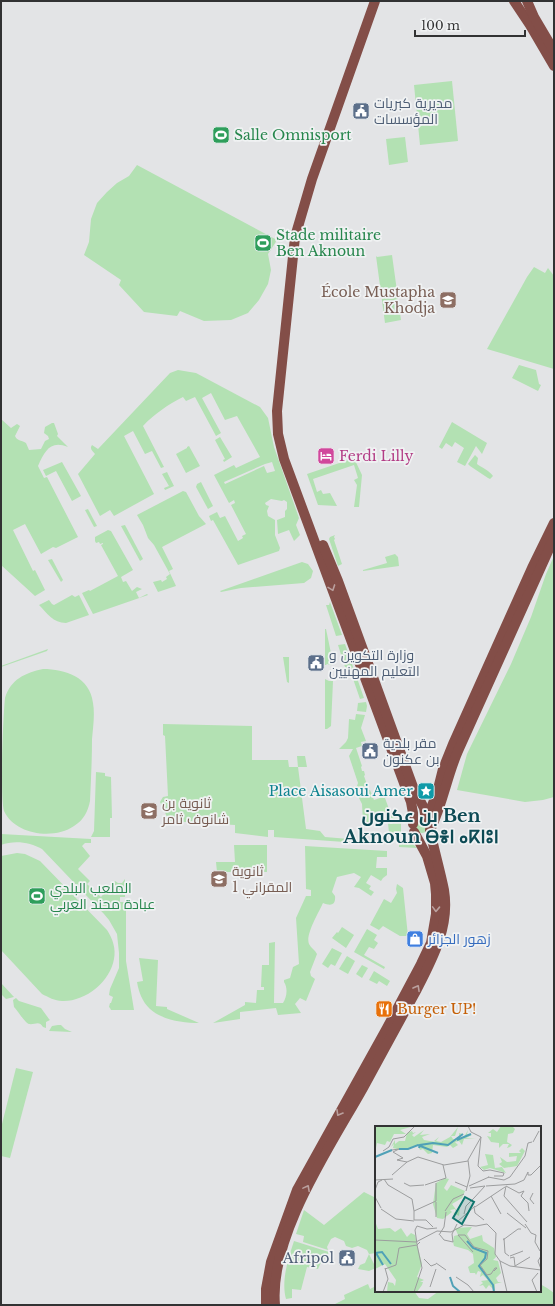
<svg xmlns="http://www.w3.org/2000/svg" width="555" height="1306" font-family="'Libre Baskerville',Cairo,'Noto Sans Tifinagh',serif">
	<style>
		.green { fill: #b3e1b3; fill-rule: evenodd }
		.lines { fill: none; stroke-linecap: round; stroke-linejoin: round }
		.major { stroke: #834e48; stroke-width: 10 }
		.oneway { stroke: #baa09e }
		.labels { text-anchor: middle; stroke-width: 3.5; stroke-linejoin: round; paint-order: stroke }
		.service-label { font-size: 14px; fill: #4e5e75; stroke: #f0f2f3; text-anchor: start }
		.leisure-label { font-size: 14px; fill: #27864d; stroke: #f0f2f3; text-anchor: start }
		.education-label { font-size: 14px; fill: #785e54; stroke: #f0f2f3; text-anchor: start }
		.hotel-label { font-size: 14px; fill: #b23c85; stroke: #f0f2f3; text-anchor: start }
		.culture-label { font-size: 14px; fill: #0d838f; stroke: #f0f2f3; text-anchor: end }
		.shop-label { font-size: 14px; fill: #366cbe; stroke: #f0f2f3; text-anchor: start }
		.food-label { font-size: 14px; fill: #c56008; stroke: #f0f2f3; text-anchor: start }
		.district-label { font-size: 18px; font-weight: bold; fill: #0d4a54; stroke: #f0f2f3 }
		.inset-river { fill: none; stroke: #4fa1b7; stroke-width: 2 }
		.inset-road { fill: none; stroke: #9c9d9e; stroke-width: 1 }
		.view { fill: #0f766e; fill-opacity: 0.15; stroke: #0f766e; stroke-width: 2 }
		.inset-edge { fill: none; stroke: #323233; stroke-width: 2 }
	</style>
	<rect width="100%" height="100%" fill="#e3e4e6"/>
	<g class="green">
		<path d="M452,81l6,60 -38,4 -6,-60z"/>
		<path d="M405,137l3,25 -19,3 -3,-26z"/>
		<path d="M137,165l140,75 -9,14 3,16 -3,14 -9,16 -11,13 -17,7 -27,1 -24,-10 -3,5 -33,-4 -25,-27 2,-5 -37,-25 5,-13 2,-23 6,-16 10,-11 10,-9 12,-7z"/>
		<path d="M392,255l9,65 -16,3 -9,-67 1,1z"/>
		<path d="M534,267l11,6 3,-5 6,8v93l-67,-20 40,-72z"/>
		<path d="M519,365l17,5 3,14 2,1 -3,6 -26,-13z"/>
		<path d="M178,370l18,3 64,34 8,11 6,29 25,71 -3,7 4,10 -6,6 -5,-11 -11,4 -1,-14 8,-3v-6l2,-2v-7l-3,-2 -2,1 -11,-2 -6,4 1,2 3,1 -2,5 1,5 7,4v15l5,13 -1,3 -41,14 -25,-45 -2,1 -2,-5 8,-4 3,6 5,-2 13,25 5,-3 -1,-2 4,-2 -15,-29 4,-2 -1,-3 -5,3 -15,-28 20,-10 2,3 24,-11 -23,-41 -12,4 -14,-27 -9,5 19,35 -5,3 -21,-39 -9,4 -3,-4c-14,7 -29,17 -40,29l21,41 -3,1 -9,-17 -7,3 -12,-23 -9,5 30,58 -40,22 -4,-6 -10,6 -22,-42 17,-20c-2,-3 -6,-5 -3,-9l6,4 72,-76zM272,462l3,9 -8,2 -3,-7 -39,18 -1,-2 41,-18z"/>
		<path d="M1,419l10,9 6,-4 3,2 -5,10c2,5 6,4 11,7l3,7 12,-1 4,-8 4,-2 -1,-3 -4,-3 1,-6 7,-4h2l4,11 -1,2 11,11c-18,-7 -23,4 -30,19l6,12 3,-1 31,60 -22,11 -3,-1 -12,7 -16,-30 -12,6 20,41 2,-1 10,20 -10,6 -34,-31z"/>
		<path d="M452,422l35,21 -5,11 -6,-8 -11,20 -8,-4 7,-14 -9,-6 -3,5 -6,-4 -4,6 -3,-2z"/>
		<path d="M220,437l12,20 -8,5 -1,-2 2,-1 -10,-19z"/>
		<path d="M189,446l11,20 -14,7 -10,-19 11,-6v-1z"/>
		<path d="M475,455l3,3 -1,6c4,3 13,7 16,12l-3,3 -2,-1 -18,-12 -2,-2z"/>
		<path d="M354,458l8,17 -3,32h-5l3,-22 -3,-5 4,-2 -4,-13 -41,14 4,13 4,-2 2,4 7,-1 7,13 -19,-1 -11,-31z"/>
		<path d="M62,462l19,34 -9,5 -16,-30 -10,5 -3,-6z"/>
		<path d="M167,472l7,14 -9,4 -1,-2 5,-2 -7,-12z"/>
		<path d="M201,482l12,24 -5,3 -12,-22 1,-3z"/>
		<path d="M183,491l3,1 13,24 7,8 -44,23 11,22 -4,2 7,15 -18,6 -5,-10 8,-2 1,2 5,-3 -1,-2 4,-3 -16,-29 -6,-7 -5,-13 -6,-10z"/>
		<path d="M88,509l9,17 -3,1 -9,-17z"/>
		<path d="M125,525l18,34 -3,2 -19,-35z"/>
		<path d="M108,530l3,1 22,39 -12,7 2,5 3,-1 6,10 5,-4 5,2 -6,3 3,6 8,-4 1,1 -55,19 -11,-21 7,-3 1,1 28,-15 -17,-31 2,-1v-1l-3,1 -1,-2 -3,1 -1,-2v-4z"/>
		<path d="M335,535l-1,2 1,2 -1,1 8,24 -4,2 -9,-27 1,-2z"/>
		<path d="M395,554l3,3 1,9 -36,5v-1l24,-7 -2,-6z"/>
		<path d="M554,556v241l-11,3 -18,2 -68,-12 10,-36 44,-90 20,-47 15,-43z"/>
		<path d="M52,559l11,21 -2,2 -13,-22z"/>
		<path d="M302,562l6,2 5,7 -2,7 -7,5 -63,5 -20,4 -1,-1z"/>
		<path d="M72,595l3,2 4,-2 10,20 -23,8c-13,0 -19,-10 -27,-18l10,-5 3,4 2,1z"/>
		<path d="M330,602l12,33 -6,1 -10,-31h3z"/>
		<path d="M325,629h1l7,34 -2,2 -4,-1 -1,1h-1z"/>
		<path d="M345,644l19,54 -4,1 -10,-29 -5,-3 -7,-22z"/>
		<path d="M48,649l-1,2 -46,16v-1z"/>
		<path d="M283,657h6v26l-2,-1z"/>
		<path d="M43,669c22,0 47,8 50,34 2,11 0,25 -1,36 0,21 -1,41 -2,62 -2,10 -6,19 -16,25 -20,14 -59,9 -70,-15 -4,-14 -1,-94 1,-113 6,-19 20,-25 38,-29z"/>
		<path d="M325,679l4,2h4l-2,45 -4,3h-2z"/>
		<path d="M366,702l1,4 -1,6 -9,-1 1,-8z"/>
		<path d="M356,714l9,1 -4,13 5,13 -5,1 1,4 -6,2 6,18 -1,1 1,4h2l1,4 -1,1 5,14h1l4,10 23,-8 1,2 -13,4 5,14 5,-1 2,6 6,-1 -2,7v11l-12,-1 -1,-10 -25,-1 -1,-18 -4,-8h-5l-1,-8 5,-2 1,-3 -9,-27 4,-7h-14l7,-7 2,-4 1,-19 6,1z"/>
		<path d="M163,724l89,2v34h36l1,7h9l-1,-11h8l2,11h-9l8,62 14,2 5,6 48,4v3l-99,-7v-7h-6v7l-33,-4v-8l-66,-4 -9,-19 3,-5 5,-1 -3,-60 -2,-1z"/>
		<path d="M96,772l9,1v3l6,1 1,41h-2v19h-19l3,-6z"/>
		<circle cx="422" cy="827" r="6"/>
		<path d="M1,834l90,5v4h-6l-3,3 8,10 -12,13 12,12 -3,3 14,13 14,-16 3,2h4l3,-4v18h-5v5h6v59l8,49h-23l-1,-2 -1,-1 1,-4h1l2,-6 -4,-2 1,-6 9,-21v-15l-2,-19 -8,-14 -5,-6 -62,-65c-12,-7 -28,-9 -41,-4z"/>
		<path d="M401,841l10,1 6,6 -18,-1v-5z"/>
		<path d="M234,845h33v27h-50l-1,-10h19z"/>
		<path d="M305,846l82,5v6h-10l-1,11h11v7l-4,3 -2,3 -10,-6 -5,8 5,3 -2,3 5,3 -3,4 -12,-8 -5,-1 7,-10 -7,-4 -17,4 -5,15 3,4c1,10 -5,10 -12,7 -4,9 -18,32 -14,41 2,4 6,6 8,10l-7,18 1,4 4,3 -9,22 -6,-3 -5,6 6,9 -23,2 -2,-7 -36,4v7l-27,4 32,-18v-3l11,1 1,-13h7v-3h-3l1,-22h7v-22l6,-1 -1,61h9c4,-6 5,-15 1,-21v-2l6,-2 3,-11 6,-3 -3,-46 10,-22h5v-6l-5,-1z"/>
		<path d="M17,853l8,1 15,7 67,69c6,9 9,19 7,29 -4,23 -29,43 -52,42 -7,0 -14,-4 -20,-7l-41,-44v-94z"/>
		<path d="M397,884l6,4 5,48h-8l-17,-10 -4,4 -9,-5 14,-26 7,4 6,-10 -1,-4z"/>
		<path d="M342,927l12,8 -8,13 -14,-10 5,-6 1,1z"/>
		<path d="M367,929l10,6 -3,5 4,3 -4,6 -5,-2 -5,8 21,12 -1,2 -30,-17z"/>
		<path d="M332,948l10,5 -7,13 -4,-2 -3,4 -6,-4z"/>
		<path d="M347,956l8,5 -7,13 -9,-5z"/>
		<path d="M139,958l19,2 -2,46 11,1v2l32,14c-19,0 -46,-4 -56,-23 -3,-5 -5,-12 -6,-18l6,-1z"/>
		<path d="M362,965l6,3 -6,10 -6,-4z"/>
		<path d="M374,971l16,10 -3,5 -8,-5 -2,3 -8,-4z"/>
		<path d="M1,983l13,14 -8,2 -5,-5z"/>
		<path d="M16,998l3,3 22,7 8,11 1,1 -4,2v6l-3,-1c-4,-7 -8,-2 -14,-3 -3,0 -12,-14 -15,-17l-1,-7z"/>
		<path d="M58,1025h3l4,4 7,3 -23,-1 3,-5z"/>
		<path d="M16,1068l17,4 -23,86 -9,-2v-28z"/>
		<path d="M364,1192l10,5 2,-1v57l-7,1 7,14 -7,3 -11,-2 2,-4 5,-2 4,-9 -2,-4 -9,-4 -6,2 -6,-2 -2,-5 -9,-4 -4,2 -4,8 1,3 -25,-8 1,-6 -8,-2 8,-24 20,15z"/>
		<path d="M294,1241l35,11 -3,6 -4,2 -4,9 -11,-2 -6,23 -9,-1v9l-6,1c-5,-18 2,-40 8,-58z"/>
		<path d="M368,1284l2,5 6,-3v5h38l5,7 9,1 11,-8h101v-7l7,4 7,5v12h-221l12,-6 -1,-4z"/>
	</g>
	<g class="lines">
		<g class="major">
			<path d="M375,1l-63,178 -17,58 -18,174 1,23 6,25 127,343 2,11v11"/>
			<path d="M514,1l16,24 24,41"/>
			<path d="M527,1l7,16 20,34"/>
			<path d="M323,545l15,36 75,206 11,21 2,11"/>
			<path d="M427,818l10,-25 6,-24 10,-25 79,-176 22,-45"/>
			<path d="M431,828c12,-25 16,-52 27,-77l96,-213"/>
			<path d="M266,1305v-16l5,-27 26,-72 90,-162 34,-64 10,-21 5,-29v-20l-1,-11 -8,-27 -13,-24"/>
			<path d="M275,1305c-6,-69 55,-158 88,-217 18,-33 36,-66 54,-99 16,-31 33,-63 27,-99 -4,-20 -10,-40 -14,-60"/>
		</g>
	</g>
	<defs><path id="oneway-chevron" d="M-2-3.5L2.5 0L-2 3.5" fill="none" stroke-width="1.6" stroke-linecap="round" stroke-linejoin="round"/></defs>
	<g class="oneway">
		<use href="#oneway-chevron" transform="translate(332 588) rotate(70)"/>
		<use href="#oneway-chevron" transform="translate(436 909) rotate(92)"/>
		<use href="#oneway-chevron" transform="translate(417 988) rotate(-61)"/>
		<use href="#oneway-chevron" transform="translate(339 1113) rotate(120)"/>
		<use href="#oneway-chevron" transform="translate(307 1188) rotate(-62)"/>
	</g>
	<defs>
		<symbol id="civic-square" viewBox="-11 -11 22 22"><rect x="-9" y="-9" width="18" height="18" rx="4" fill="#5c6f8a" stroke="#f0f2f3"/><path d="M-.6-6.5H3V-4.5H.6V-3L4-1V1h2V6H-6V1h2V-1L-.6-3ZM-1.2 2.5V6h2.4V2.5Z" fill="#fff"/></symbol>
		<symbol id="stadium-square" viewBox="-11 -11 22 22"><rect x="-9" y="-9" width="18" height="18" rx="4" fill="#2e9e5b" stroke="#f0f2f3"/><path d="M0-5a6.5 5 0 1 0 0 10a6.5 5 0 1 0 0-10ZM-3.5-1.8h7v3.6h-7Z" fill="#fff"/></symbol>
		<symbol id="school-square" viewBox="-11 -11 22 22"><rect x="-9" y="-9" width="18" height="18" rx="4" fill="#8d6e63" stroke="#f0f2f3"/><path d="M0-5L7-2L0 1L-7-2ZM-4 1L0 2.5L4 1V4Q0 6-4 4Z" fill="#fff"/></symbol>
		<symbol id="hotel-square" viewBox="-11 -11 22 22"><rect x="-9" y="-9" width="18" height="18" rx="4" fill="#d1479c" stroke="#f0f2f3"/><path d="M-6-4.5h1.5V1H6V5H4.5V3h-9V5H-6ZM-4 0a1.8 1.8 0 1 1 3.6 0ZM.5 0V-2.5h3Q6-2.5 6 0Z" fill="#fff"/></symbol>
		<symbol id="sight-square" viewBox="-11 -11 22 22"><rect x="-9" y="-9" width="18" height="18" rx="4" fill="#0f9aa8" stroke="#f0f2f3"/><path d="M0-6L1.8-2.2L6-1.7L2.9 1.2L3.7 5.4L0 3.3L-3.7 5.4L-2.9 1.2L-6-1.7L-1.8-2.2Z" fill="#fff"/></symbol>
		<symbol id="shop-square" viewBox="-11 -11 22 22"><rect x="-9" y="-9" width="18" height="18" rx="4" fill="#3f7fe0" stroke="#f0f2f3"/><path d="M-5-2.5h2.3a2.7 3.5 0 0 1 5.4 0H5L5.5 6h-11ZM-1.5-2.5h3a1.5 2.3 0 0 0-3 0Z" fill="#fff"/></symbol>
		<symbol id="restaurant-square" viewBox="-11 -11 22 22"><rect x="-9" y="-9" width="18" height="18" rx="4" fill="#e8710a" stroke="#f0f2f3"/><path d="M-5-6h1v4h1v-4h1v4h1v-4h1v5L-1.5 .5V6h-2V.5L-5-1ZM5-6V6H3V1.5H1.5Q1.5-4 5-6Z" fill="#fff"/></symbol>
	</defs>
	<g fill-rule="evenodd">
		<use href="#civic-square" x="351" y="101" width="20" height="20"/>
		<use href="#stadium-square" x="211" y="125" width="20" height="20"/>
		<use href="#stadium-square" x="253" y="233" width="20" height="20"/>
		<use href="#school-square" x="438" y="290" width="20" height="20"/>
		<use href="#hotel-square" x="316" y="446" width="20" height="20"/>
		<use href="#civic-square" x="306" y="653" width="20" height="20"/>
		<use href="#civic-square" x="360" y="741" width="20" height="20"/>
		<use href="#sight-square" x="416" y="781" width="20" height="20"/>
		<use href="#school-square" x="139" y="801" width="20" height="20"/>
		<use href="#school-square" x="209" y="869" width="20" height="20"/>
		<use href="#stadium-square" x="27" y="886" width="20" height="20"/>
		<use href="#shop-square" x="405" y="929" width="20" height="20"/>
		<use href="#restaurant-square" x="374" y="999" width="20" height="20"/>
		<use href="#civic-square" x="337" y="1248" width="20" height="20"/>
	</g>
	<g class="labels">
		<g class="service-label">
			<text x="374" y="108">مديرية كبريات<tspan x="374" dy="16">المؤسسات</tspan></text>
			<text x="329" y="660">وزارة التكوين و<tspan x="329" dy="16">التعليم المهنيين</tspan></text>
			<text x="383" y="748">مقر بلدية<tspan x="383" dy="16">بن عكنون</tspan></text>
			<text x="334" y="1263" text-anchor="end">Afripol</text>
		</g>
		<g class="leisure-label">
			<text x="234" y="140">Salle Omnisport</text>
			<text x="276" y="240">Stade militaire<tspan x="276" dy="16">Ben Aknoun</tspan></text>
			<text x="50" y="893">الملعب البلدي<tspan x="50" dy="16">عبادة محند العربي</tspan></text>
		</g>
		<g class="education-label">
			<text x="435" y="297" text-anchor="end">École Mustapha<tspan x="435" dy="16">Khodja</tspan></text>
			<text x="162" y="808">ثانوية بن<tspan x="162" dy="16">شانوف ثامر</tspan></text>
			<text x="232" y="876">ثانوية<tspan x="232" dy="16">المقراني 1</tspan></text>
		</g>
		<g class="hotel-label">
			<text x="339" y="461">Ferdi Lilly</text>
		</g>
		<g class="culture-label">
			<text x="413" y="796">Place Aisasoui Amer</text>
		</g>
		<g class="shop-label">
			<text x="428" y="944">زهور الجزائر</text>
		</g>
		<g class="food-label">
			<text x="397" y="1014">Burger UP!</text>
		</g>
		<g class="district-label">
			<text x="421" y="822">بن عكنون Ben<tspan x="421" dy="21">Aknoun ⴱⴻⵏ ⴰⴽⵏⵓⵏ</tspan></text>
		</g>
	</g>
	<g transform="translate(375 1126)">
		<rect width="166" height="166" fill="#e3e4e6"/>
		<path d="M0,0h39l-14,4 6,4h-12l-4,8 -3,-1 -2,4 -8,-2 -1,5zM126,0h11l3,3 -2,4 -5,1 -1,8 5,3 -2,2 -3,1 2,-4h-6l-4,4v-5l-8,-1 -4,-6 4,1v-4h-3l5,-4 4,3zM83,1l-3,9h-4l2,3h6v-6l4,1 -3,4 3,1 5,-9 -1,4 5,1 -6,3h10l-12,1 -2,6 -3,-4 -4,1 3,3 -5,3 -3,-3 -3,2 -14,-2 -1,8 -4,1 -5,-5 -3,1 -2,-5 -17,5 -8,-2 1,-4 -3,3 4,-7v4l4,-3h6l2,-8 5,-2 1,2 3,-1 -4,3 2,2 10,-7 -4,5 10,-1 -8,3 2,3 12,2 -2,-1 5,-4 -3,4 5,1 9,-5zM147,22l3,3 -8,15 -13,2 -5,-4 3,-2 -2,-5 7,5 9,-1 1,-5 -8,1v-4h12l-2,-2zM110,28l8,1 2,13 7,-1 4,6 -16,-5 -6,2 -4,-3 8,-2zM70,52l4,1 -5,9 3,3 4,-6 14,6 -3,7 -10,6 5,7 3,-3 -1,8 -6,-3 3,-1 -1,-3 -5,1 2,2 -9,7 -6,-1 -4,-14 3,-21zM0,95l3,8 12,-1 5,4 6,-4 6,9 4,-4 4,2 7,29 -5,13 7,3 -4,2h3l-1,3 -5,7h-30l1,-10 5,1 2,3 1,-6 -11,-16 -10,5zM97,101l-5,7 3,5 12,-4 1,6 11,7 2,9 -3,3 5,1 3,12 -5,5 2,4h4l-7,2v7l-6,-6 -3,4 -3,-4 -4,1 4,-3 -2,-2 7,-1 -5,-5 -3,2 1,-5 -3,-1 -2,4 -1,-2h-5l-2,-6 6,-4 -1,-9 -5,-4 -14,-4 -1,-4 1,-6 4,-1 -3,-7z" fill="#b3e1b3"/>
		<path class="inset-river" d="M82,14l14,-6M44,22l1,-3 13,-2 15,2 15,-11M24,23h9l10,-4 20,8M0,31l17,-7M92,115l6,7 13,5 -1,5 -6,8 14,19 1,7M0,127l7,-1 9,12M1,127l7,12M75,151l3,9 7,6"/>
		<path class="inset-road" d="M93,0l3,6 10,5M106,11l-3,29 5,5 7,-1 14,3 -1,3h-9M158,16l6,-11M17,24l7,-1 -6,3 10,6M8,25l6,-4 4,-8 11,-2 11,-11M43,31l26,8M28,32l-6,2 10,2 11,-5M68,39l3,13M69,39l24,-4M17,49l15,-13M113,51l16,3 6,-3 15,-21 3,-13 4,-1M9,53l4,6 24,14 2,12M0,54l18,-1M80,56l12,5M29,57l6,3 14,-1M50,59l21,-7M94,60l20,-9M111,60l29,-2 9,-4 4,-8v3h3l10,-10M131,60l13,7 5,-2 -3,5 7,7 1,8M131,60l-2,10 23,26M95,62l15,-2M0,64l3,-8 4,-2M91,65l4,-15 -2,-16 13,-23M158,67l-3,6 4,5M116,70l10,18M0,71l6,11M115,71l15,-10M99,72l11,-12M61,76v15M99,81l1,6 9,7M100,81l15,-10M6,83l15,10 18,2M70,85l8,-12 11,-5M132,87l19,15M89,88l2,-8 8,-8M39,94v-9l22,-10v-18M39,94h12l7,7M82,96l18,-16M150,98l6,9 5,2 -1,7 5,9M64,109l5,-8 2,-15M65,109l4,5 9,2 -1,-8 5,-10M129,112l1,15 4,3M0,114l41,2 21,-11 14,1 13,-7 12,1 11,-2 9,9 -1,21 5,7 10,5 31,4M128,114l15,-11h3M42,118l-2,-14 2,-4 10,3 10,-1M98,126l-15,-17h7l9,12 14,4 -1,8 -7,6 7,10 4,-1 4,-6h2l-3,3M135,130l13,-5M166,130l-3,5 3,8M135,132l4,-1 1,9 15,-9M49,133l7,7 5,-2M125,135l7,31M61,137l10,7M10,143l11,-4 3,-17 18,-3M81,151l12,8 6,7M55,161l6,-18M8,166l5,-13 -3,-11M39,166l8,-24 -5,-23 3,-3M162,166l-5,-12 6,-7"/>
		<path class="view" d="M90,71l9,5 -12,22 -9,-6z"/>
		<rect width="166" height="166" class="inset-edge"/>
	</g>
	<rect width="555" height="1306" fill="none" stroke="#323233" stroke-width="4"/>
	<path d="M415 30v6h110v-6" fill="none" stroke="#323233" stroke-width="2"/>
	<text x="421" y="30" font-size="12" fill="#323233" stroke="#f0f2f3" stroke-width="3" paint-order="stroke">100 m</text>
</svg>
